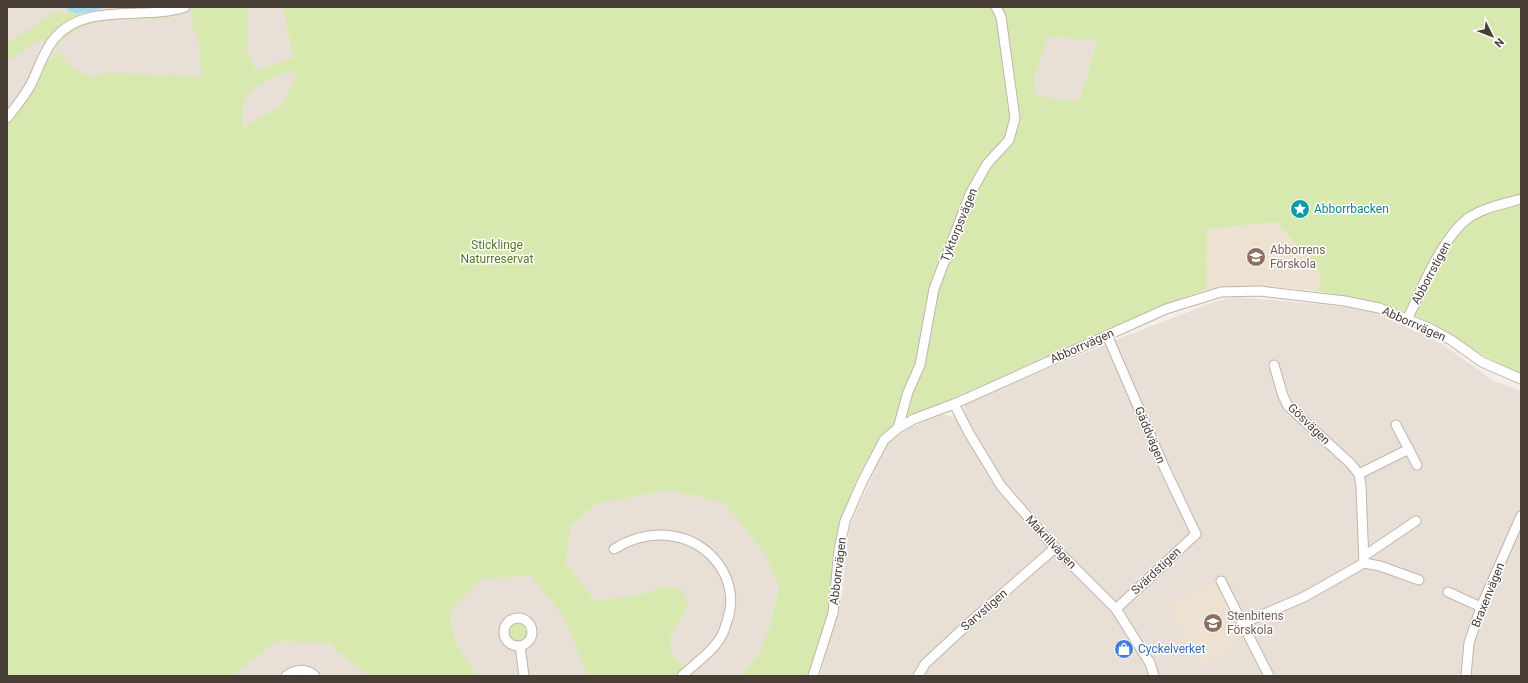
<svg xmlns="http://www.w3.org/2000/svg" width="1528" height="683" font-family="Roboto,sans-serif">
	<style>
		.residential { fill: #e8e0d6 }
		.education { fill: #ede1d2 }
		.green { fill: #d8e9b0; fill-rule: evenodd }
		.water { fill: #a4ddf1 }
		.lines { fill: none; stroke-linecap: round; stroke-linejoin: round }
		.street-casing { stroke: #c0b5aa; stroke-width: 11 }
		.street { stroke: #fff; stroke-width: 9 }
		.labels { text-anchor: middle; stroke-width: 3; stroke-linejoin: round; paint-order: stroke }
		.culture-label { font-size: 12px; fill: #0d838f; stroke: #fff; text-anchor: start }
		.street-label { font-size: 12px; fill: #483e36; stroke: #fff }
		.park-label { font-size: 12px; fill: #547a28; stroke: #fff }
		.education-label { font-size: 12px; fill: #785e54; stroke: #fff; text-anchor: start }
		.shop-label { font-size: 12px; fill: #366cbe; stroke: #fff; text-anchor: start }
	</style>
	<rect width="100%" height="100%" fill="#f4eee8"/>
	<g class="residential">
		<path d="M7,7h58l1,2 17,6 25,-8h116l-13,72 -186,30 -18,12z"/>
		<path d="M249,7h60l-11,65 -16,33 -40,24z"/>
		<path d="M1109,7l-18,52 -12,42 -48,-3 3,-19 17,-57z"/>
		<path d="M1238,297l107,10 28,5 69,32 52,37 27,10v285h-701l22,-83 7,-65 38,-85 22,-15 34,-14 8,3 13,-2 1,-11 158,-67 94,-36z"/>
		<path d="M671,490l53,13 41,51 14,33 -8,36 -13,33 -18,20h-62l8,-8 -14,-13 -3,-16 19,-34 -22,-19 -35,11 -37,3 -28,-37 5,-37 25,-22z"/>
		<path d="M532,576l32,41 13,34 11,25h-111l-20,-31 -8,-31 32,-35z"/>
		<path d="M277,641l51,2 40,33h-136z"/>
	</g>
	<g class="education">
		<path d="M1277,222l57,71 -73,-8 -55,5v-61z"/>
		<path d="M1217,582l28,59 -46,24 -30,-59z"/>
	</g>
	<g class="green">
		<path d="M118,7h72c-9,4 -19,10 -28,12 -8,1 -17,0 -25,0 -40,1 -67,4 -90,41l4,1 5,-11 19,20 19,8 9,-6 99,5 -4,-41 -5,-6 -2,-23h58l-2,41 9,24 17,-8 20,-6 -10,-51h1238v366c-33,-11 -60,-34 -91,-50 -35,-18 -73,-25 -112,-32l3,-15 -44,-54 -70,7 -1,61 -46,16 -266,118 -18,20 -19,34 -16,42 -13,96 -19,60h-69l18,-20 13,-33 8,-36 -14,-33 -41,-51 -53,-13 -75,14 -25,22 -5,37 28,37 37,-3 35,-11 16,4 6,15 -19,34 3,16 14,13 -8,8h-90l-11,-25 -13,-34 -33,-41 -50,3 -32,35 8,31 20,31h-109l-40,-33 -51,-2 -45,35h-225v-564l18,-24 21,-44 -5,-5 -34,22v-17l50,-33 8,4 6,-6 3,2 1,3c18,1 26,-2 43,-7zM1048,36l49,5 -18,60 -18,-1 -28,-5 3,-22zM287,72l10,2 -15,31 -39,23c0,-8 -1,-17 1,-25 3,-15 30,-27 43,-31z"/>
		<circle cx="517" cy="631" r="10"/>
	</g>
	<path class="water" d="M65,7h43c-15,3 -31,13 -43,0z"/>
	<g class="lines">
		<defs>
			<g id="street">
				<path d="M7,118c8,-10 17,-21 23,-32 8,-15 13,-34 24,-47 31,-38 90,-18 131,-32"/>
				<path d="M1408,318c14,-30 33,-78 59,-99 15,-11 36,-15 54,-20"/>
				<path d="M1107,335l58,134 31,65 -80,75"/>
				<path d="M954,404l15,29 32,53 54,62 61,61 34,54 4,13"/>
				<path d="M1396,425l21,40"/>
				<path d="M898,428l10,-36 12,-27 14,-76 36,-95 17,-30 22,-24 6,-22 -14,-101 -5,-10"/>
				<path d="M1359,474l50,-25"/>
				<path d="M614,549c18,-11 38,-16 58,-13 39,5 68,45 56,82 -2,5 -3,12 -6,17 -9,17 -27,28 -40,41"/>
				<path d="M1364,556l52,-35"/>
				<path d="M1364,563l16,3 39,14"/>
				<path d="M1221,581l48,95"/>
				<path d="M1448,592l33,15"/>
				<circle cx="518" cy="632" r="14"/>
				<path d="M1243,623l61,-26 60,-34 -3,-77 -2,-12 -8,-10 -63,-58 -5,-10 -9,-31"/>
				<path d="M520,646l4,30"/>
				<path d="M286,676c9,-7 20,-8 29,0"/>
				<path d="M813,676l20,-63 6,-63 6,-29 18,-41 21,-40 14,-12 16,-9 40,-15 212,-95 55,-17 39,-1 85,10 34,7 50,20 22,12 31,22 39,17"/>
				<path d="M918,676l7,-12 43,-40 87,-76"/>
				<path d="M1466,676l3,-33 12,-36 40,-91"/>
			</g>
		</defs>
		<use href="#street" class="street-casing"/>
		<use href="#street" class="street"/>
	</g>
	<defs>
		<symbol id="sight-disc" viewBox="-11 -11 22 22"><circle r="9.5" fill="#0f9aa8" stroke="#fff"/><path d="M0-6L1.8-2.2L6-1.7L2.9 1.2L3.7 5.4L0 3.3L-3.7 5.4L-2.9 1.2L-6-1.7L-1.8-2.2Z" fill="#fff"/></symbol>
		<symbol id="school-disc" viewBox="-11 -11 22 22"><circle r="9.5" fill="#8d6e63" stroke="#fff"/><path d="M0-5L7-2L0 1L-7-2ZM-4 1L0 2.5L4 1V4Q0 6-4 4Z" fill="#fff"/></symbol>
		<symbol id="shop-disc" viewBox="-11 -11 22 22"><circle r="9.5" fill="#3f7fe0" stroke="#fff"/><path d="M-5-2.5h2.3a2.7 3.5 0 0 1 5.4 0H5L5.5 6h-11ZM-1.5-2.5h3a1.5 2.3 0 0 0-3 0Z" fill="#fff"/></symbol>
	</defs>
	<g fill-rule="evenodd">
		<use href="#sight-disc" x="1289" y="198" width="22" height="22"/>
		<use href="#school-disc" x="1245" y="246" width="22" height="22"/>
		<use href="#school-disc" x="1202" y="612" width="22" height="22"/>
		<use href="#shop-disc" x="1113" y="638" width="22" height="22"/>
	</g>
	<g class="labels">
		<g class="culture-label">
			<text x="1314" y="213">Abborrbacken</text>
		</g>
		<g class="street-label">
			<text transform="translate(959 225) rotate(-68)" y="4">Tyktorpsvägen</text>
			<text transform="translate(1431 273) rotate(-62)" y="4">Abborrstigen</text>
			<text transform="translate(1414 324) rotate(24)" y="4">Abborrvägen</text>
			<text transform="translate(1082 346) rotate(-24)" y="4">Abborrvägen</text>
			<text transform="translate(1309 424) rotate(44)" y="4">Gösvägen</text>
			<text transform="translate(1150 435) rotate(67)" y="4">Gäddvägen</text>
			<text transform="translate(1051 542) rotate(47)" y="4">Makrillvägen</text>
			<text transform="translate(838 571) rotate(-83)" y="4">Abborrvägen</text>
			<text transform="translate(1156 571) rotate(-43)" y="4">Svärdstigen</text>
			<text transform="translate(1488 595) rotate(-68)" y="4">Braxenvägen</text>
			<text transform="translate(984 610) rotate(-41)" y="4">Sarvstigen</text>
		</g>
		<g class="park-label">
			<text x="497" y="249">Sticklinge<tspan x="497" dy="14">Naturreservat</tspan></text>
		</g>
		<g class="education-label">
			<text x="1270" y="254">Abborrens<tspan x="1270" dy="14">Förskola</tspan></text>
			<text x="1227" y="620">Stenbitens<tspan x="1227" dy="14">Förskola</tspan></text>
		</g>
		<g class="shop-label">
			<text x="1138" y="653">Cyckelverket</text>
		</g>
	</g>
	<rect width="1528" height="683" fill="none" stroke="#483e36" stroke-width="16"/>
	<g transform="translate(1492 36) rotate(133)" stroke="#ffffff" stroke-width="3" paint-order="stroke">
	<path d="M0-3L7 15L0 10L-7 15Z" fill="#483e36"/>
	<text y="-6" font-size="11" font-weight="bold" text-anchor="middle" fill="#483e36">N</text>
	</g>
</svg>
